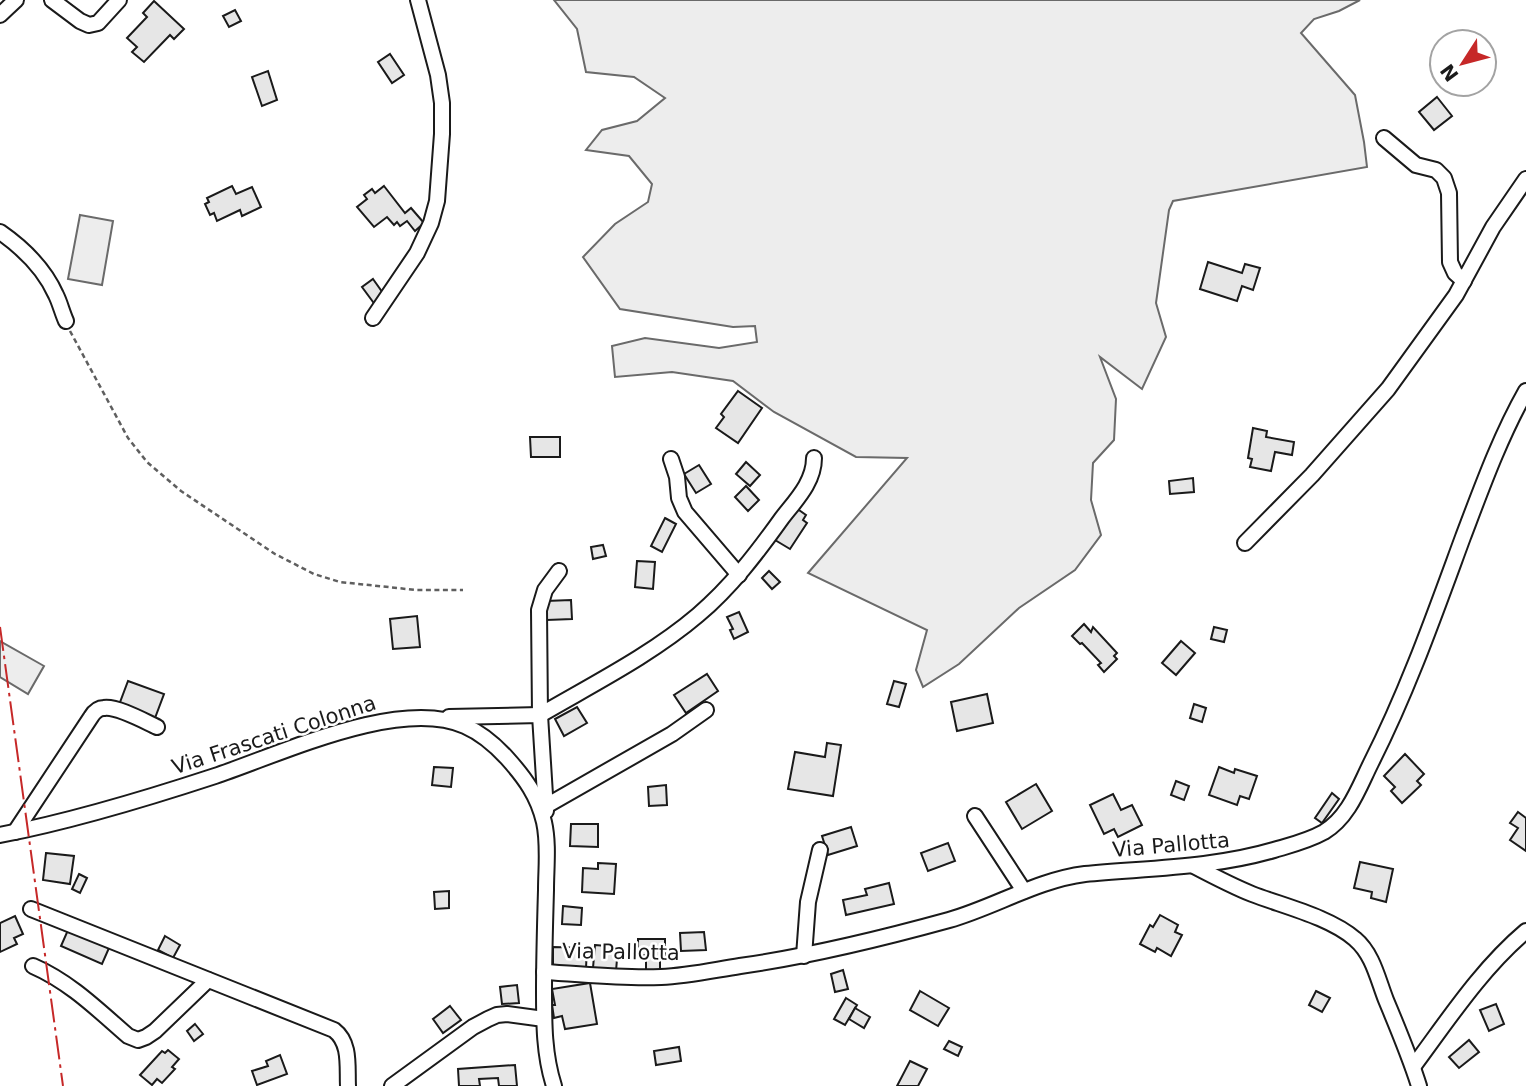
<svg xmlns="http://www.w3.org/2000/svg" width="1526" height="1086" font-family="'DejaVu Sans',sans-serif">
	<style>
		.built { fill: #ededed; stroke: #6a6a6a; stroke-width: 2 }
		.building { fill: #e6e6e6; stroke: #1a1a1a; stroke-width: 2 }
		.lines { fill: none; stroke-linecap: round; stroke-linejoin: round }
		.minor-casing { stroke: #1a1a1a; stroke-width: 18 }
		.path { stroke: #5f5f5f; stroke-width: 2.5; stroke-dasharray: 5 3.5; stroke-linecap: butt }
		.minor { stroke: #fff; stroke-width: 14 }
		.power { stroke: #c62828; stroke-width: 2; stroke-dasharray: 24 5 3.5 5; stroke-linecap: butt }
		.labels { text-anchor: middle; stroke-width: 5; stroke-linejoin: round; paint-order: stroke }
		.street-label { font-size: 21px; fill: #1a1a1a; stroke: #fff }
	</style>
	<rect width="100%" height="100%" fill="#fff"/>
	<g class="built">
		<path d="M554,0h806l-21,11 -25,8 -13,14 54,62 9,47 3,25 -194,34 -4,9 -13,93 10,34 -24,52 -42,-32 16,42 -2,41 -21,23 -2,37 10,35 -26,35 -56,38 -60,56 -36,23 -7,-17 11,-40 -119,-57 99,-115 -51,-1 -82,-45 -41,-31 -61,-9 -57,5 -3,-31 33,-8 74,10 38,-6 -2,-16 -22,1 -113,-18 -37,-52 32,-33 33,-22 4,-18 -23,-28 -43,-6 16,-20 35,-9 28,-23 -31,-21 -48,-5 -9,-43z"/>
		<path d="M80,215l33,6 -11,64 -34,-6z"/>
		<path d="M0,641l44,25 -16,28 -28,-17z"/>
	</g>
	<g class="building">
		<path d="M154,1l30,28 -10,10 -4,-4 -26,27 -12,-10 5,-5 -10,-9 20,-21 -4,-4z"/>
		<path d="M235,10l6,11 -12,6 -6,-11z"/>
		<path d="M390,54l14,21 -12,8 -14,-21z"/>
		<path d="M268,71l9,29 -15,6 -10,-29z"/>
		<path d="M1437,97l15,19 -18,14 -15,-18z"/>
		<path d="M232,186l4,8 16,-7 9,20 -19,9 -2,-6 -23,11 -3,-8 -4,2 -5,-11 4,-2 -2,-4z"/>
		<path d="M384,186l21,27 6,-5 13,15 -9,8 -8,-10 -7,5 -3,-4 -3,3 -7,-8 -13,10 -17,-20 10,-8 -3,-4 8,-6 3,4z"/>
		<path d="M1208,262l34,11 3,-9 15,4 -7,22 -11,-4 -5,15 -37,-12z"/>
		<path d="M373,279l12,17 -9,10 -14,-19z"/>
		<path d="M738,391l24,17 -24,35 -22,-15 8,-11 -3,-3z"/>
		<path d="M1253,428l14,3 -1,6 28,5 -2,13 -17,-3 -4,19 -21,-4 2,-8 -4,-1z"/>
		<path d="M530,437h30v20h-29z"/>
		<path d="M746,462l14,13 -10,11 -14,-12z"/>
		<path d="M699,465l12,19 -15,9 -12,-19z"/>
		<path d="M1193,478l1,14 -24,2 -1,-13z"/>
		<path d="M746,486l13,14 -11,11 -13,-14z"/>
		<path d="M796,508l10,7 -3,5 4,3 -17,26 -15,-9z"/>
		<path d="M665,518l11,6 -14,28 -11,-6z"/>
		<path d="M603,545l3,11 -13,3 -2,-12z"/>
		<path d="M637,561l18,1 -2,27 -18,-2z"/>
		<path d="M769,571l11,11 -8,7 -10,-11z"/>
		<path d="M571,600l1,19 -25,1 -1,-19z"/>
		<path d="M739,612l9,20 -14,7 -4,-9 3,-1 -6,-12z"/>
		<path d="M417,616l3,31 -27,2 -3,-30z"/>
		<path d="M1084,624l7,8 2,-5 24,26 -3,3 3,3 -13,13 -6,-7 3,-2 -19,-20 -2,1 -8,-8z"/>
		<path d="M1214,627l13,3 -3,12 -13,-3z"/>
		<path d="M1181,641l14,12 -19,22 -14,-12z"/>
		<path d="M707,674l11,17 -32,22 -12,-18z"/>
		<path d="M128,681l36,13 -9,24 -36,-13z"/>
		<path d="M894,681l12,3 -7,23 -12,-3z"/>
		<path d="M987,694l6,29 -36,8 -6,-29z"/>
		<path d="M1194,704l12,4 -4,14 -12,-4z"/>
		<path d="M577,707l10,16 -23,13 -9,-17z"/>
		<path d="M827,743l14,2 -8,51 -45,-7 7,-37 30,5z"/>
		<path d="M1405,754l19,20 -7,7 4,4 -19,18 -11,-12 4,-4 -11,-11z"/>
		<path d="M434,767l19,1 -2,19 -19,-2z"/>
		<path d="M1219,767l15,6 1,-4 22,7 -8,23 -9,-3 -3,9 -28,-10z"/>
		<path d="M1176,781l13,5 -5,14 -13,-5z"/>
		<path d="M1036,784l16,27 -30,18 -16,-27z"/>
		<path d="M666,785l1,20 -18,1 -1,-19z"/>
		<path d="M1332,793l7,6 -17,24 -7,-5z"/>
		<path d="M1113,794l8,16 11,-5 10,20 -24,12 -4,-8 -10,5 -14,-29z"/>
		<path d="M1518,812l8,6v33l-16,-11 8,-12 -8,-5z"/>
		<path d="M571,824h27v23l-28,-1z"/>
		<path d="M851,827l6,19 -29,9 -6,-19z"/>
		<path d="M948,843l7,18 -27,10 -7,-18z"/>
		<path d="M46,853l28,3 -4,28 -27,-4z"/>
		<path d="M1360,862l33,7 -7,33 -15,-4 1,-6 -18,-4z"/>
		<path d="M598,863l18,1 -2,30 -32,-2 1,-24 15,1z"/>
		<path d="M79,874l8,4 -7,15 -8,-4z"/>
		<path d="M889,883l5,21 -48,11 -3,-15 24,-5 -2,-6z"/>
		<path d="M449,891v17l-14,1 -1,-17z"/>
		<path d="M563,906l19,2 -1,17 -19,-1z"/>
		<path d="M1160,915l18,10 -3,7 7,3 -11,21 -14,-8 -2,4 -15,-8 10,-19 3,2z"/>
		<path d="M15,916l8,18 -9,4 3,6 -17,8v-29z"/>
		<path d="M68,930l41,18 -7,16 -41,-18z"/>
		<path d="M704,932l2,18 -25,1 -1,-18z"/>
		<path d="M165,936l15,9 -7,13 -15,-8z"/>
		<path d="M638,939h27v21h-5v11h-14v-16l-8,1z"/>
		<path d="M595,945l23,2 -2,24 -23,-3z"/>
		<path d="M553,947l34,1 -1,20h-33z"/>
		<path d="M843,970l5,19 -13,3 -4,-18z"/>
		<path d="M590,983l7,41 -32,5 -3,-13 -8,2 -2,-13h3l-3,-16z"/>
		<path d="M517,985l2,18 -17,1 -2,-17z"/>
		<path d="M920,991l29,17 -11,18 -28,-16z"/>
		<path d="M1316,991l14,7 -8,14 -13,-7z"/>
		<path d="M846,998l11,7 -12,20 -11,-6z"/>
		<path d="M1496,1004l8,20 -15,7 -9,-21z"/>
		<path d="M450,1006l11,14 -18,13 -10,-14z"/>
		<path d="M855,1008l15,9 -6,11 -15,-9z"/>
		<path d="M195,1024l8,10 -9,7 -7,-10z"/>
		<path d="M1469,1040l10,12 -20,16 -10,-11z"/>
		<path d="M949,1041l13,6 -4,9 -14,-7z"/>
		<path d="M679,1047l2,14 -25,4 -2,-14z"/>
		<path d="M168,1050l11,9 -7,8 3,2 -13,14 -5,-4 -5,6 -12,-10 22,-24 3,2z"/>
		<path d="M280,1055l7,19 -30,11 -5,-14 16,-5 -2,-5z"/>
		<path d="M910,1061l17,8 -9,17h-21z"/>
		<path d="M515,1065l2,21h-18l-1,-8 -19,1 1,7h-21l-1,-17z"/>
	</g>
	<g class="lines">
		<defs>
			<g id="minor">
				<path d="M52,0l28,21 9,4 9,-2 21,-23"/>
				<path d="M0,15l16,-15"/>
				<path d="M1384,138l32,27 20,5 8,8 5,15 1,69 5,11 9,8"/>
				<path d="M0,232c23,16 44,36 56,63 4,8 6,17 10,26"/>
				<path d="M373,318l44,-65 14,-30 6,-22 5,-67v-31l-4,-28 -20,-75"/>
				<path d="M671,459l6,18 2,21 6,14 54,63"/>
				<path d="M1245,543l67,-68 76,-86 68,-94 37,-68 33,-48"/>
				<path d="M559,571l-14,19 -6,20 1,105c53,-31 111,-60 158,-100 33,-28 59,-62 84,-97 14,-18 32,-36 32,-60"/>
				<path d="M449,717l91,-2 6,96"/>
				<path d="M546,806l126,-72 34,-24"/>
				<path d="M975,816l49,75"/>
				<path d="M15,832l76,-115c3,-5 7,-9 13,-9 13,-2 40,13 53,19"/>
				<path d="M0,835c73,-14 145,-36 215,-59 66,-22 184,-79 250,-50 16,7 31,20 42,32 18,20 31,38 37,64 5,22 2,46 2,68 -1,34 -2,68 -2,101 0,32 0,64 10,95"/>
				<path d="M1194,866c19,10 38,20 58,28 31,12 78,23 103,45 18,15 23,41 31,61 12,29 24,57 33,86"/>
				<path d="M31,909l303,121c17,13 13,37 14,56"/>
				<path d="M804,956l4,-54 12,-52"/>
				<path d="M33,966c37,16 65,44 95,70l10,4 8,-3 9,-6 53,-51"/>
				<path d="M544,972c39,2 78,7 117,5 27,-1 53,-7 79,-11 71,-10 140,-27 209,-46 46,-13 88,-40 136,-46 63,-6 128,-6 189,-24 17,-5 34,-9 50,-18 25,-15 35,-45 47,-69 37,-73 64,-150 92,-226 19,-50 37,-100 63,-146"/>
				<path d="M1413,1067c35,-47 68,-98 113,-136"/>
				<path d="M392,1086l81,-59 15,-8 9,-4 10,-1 37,5"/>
			</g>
		</defs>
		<use href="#minor" class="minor-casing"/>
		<path class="path" d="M70,331l58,107 19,24 34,29 94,63 39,20 26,8 76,8h47"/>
		<use href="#minor" class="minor"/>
		<path class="power" d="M0,627l63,459"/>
	</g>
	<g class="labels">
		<g class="street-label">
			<text transform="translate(274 735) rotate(-18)" y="7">Via Frascati Colonna</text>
			<text transform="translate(1171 845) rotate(-5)" y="7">Via Pallotta</text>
			<text transform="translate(621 952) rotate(1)" y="7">Via Pallotta</text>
		</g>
	</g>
	<g transform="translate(1463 63) rotate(234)"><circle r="33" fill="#ffffff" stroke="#a3a3a3" stroke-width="2"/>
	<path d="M0-5L12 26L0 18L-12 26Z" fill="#c62828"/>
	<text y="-10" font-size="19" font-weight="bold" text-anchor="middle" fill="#1a1a1a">N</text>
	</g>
</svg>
